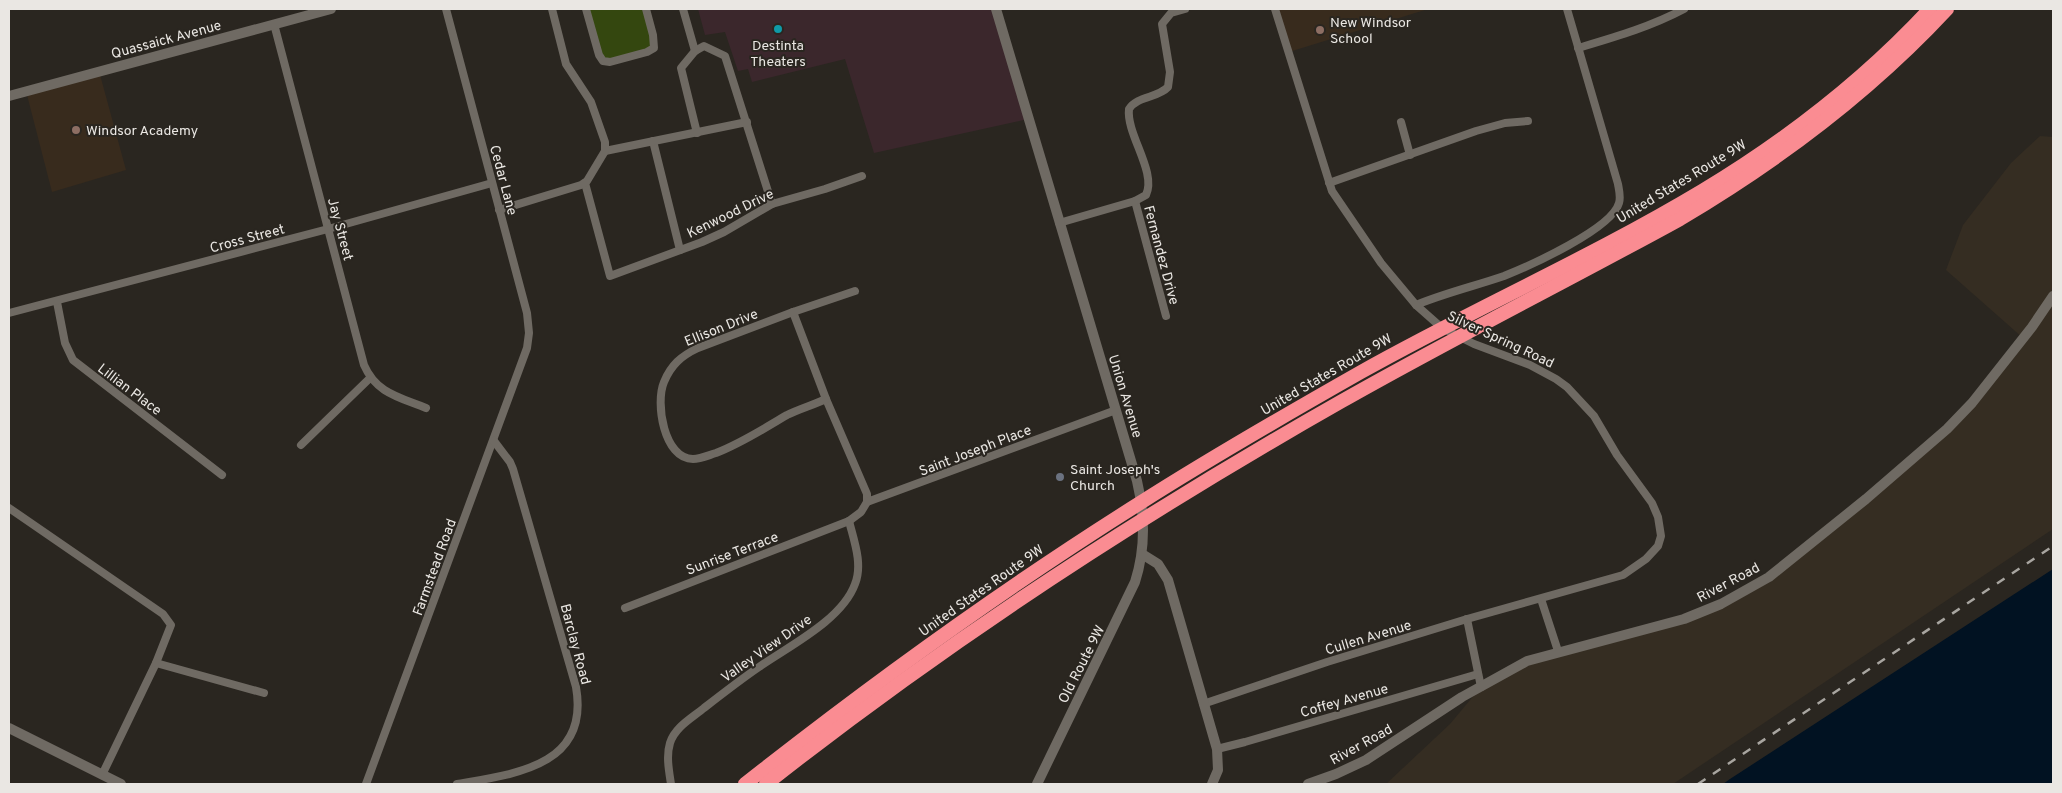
<svg xmlns="http://www.w3.org/2000/svg" width="2062" height="793" font-family="Overpass,sans-serif">
	<style>
		.commercial { fill: #3b272c }
		.built { fill: #352d22 }
		.education { fill: #382b1d }
		.green { fill: #34470f }
		.water { fill: #011222 }
		.lines { fill: none; stroke-linecap: round; stroke-linejoin: round }
		.street { stroke: #6f6a63; stroke-width: 8 }
		.secondary { stroke: #6f6a63; stroke-width: 10 }
		.highway { stroke: #fa8c92; stroke-width: 14 }
		.rail { stroke: #a8a5a0; stroke-width: 2.5; stroke-dasharray: 9 9; stroke-linecap: butt }
		.culture-dot { fill: #0f9aa8; stroke: #2a2620; stroke-width: 2 }
		.education-dot { fill: #8d6e63; stroke: #2a2620; stroke-width: 2 }
		.worship-dot { fill: #6b7280; stroke: #2a2620; stroke-width: 2 }
		.labels { text-anchor: middle; stroke-width: 4; stroke-linejoin: round; paint-order: stroke }
		.poi-label { font-size: 14px; fill: #eae7e3; stroke: #2a2620; text-anchor: start }
		.street-label { font-size: 14px; fill: #eae7e3; stroke: #2a2620 }
	</style>
	<rect width="100%" height="100%" fill="#2a2620"/>
	<path class="commercial" d="M698,9h298l32,110 -154,34 -29,-94 -93,23 -4,-13 -10,2 -13,-39 -20,3z"/>
	<path class="built" d="M2040,136l13,1v392l-380,255h-287l64,-60 31,-37 77,-36 163,-47 48,-27 197,-167 57,-72 -77,-68 17,-45 48,-62z"/>
	<g class="education">
		<path d="M1275,9h153l-139,43z"/>
		<path d="M99,71l27,99 -74,22 -26,-101z"/>
	</g>
	<path class="green" d="M586,9h60l8,39 -51,13z"/>
	<path class="water" d="M2053,569v215h-330l7,-5z"/>
	<g class="lines">
		<g class="street">
			<path d="M586,9l13,46 4,6 7,1 37,-10 7,-4 -1,-13 -7,-26"/>
			<path d="M683,9l12,42"/>
			<path d="M274,24l90,341c12,28 35,32 62,43"/>
			<path d="M1578,48c37,-11 72,-21 106,-39"/>
			<path d="M1401,122l9,33"/>
			<path d="M697,133l-16,-65 14,-17 9,-5 21,10 47,148"/>
			<path d="M653,141l27,109"/>
			<path d="M605,151l142,-29"/>
			<path d="M585,183l25,93 92,-34 22,-10 48,-28 53,-15 37,-13"/>
			<path d="M1329,183l147,-52 29,-8 23,-2"/>
			<path d="M1135,201l31,115"/>
			<path d="M499,210l82,-25 6,-4 18,-30v-9l-14,-40 -25,-38 -14,-55"/>
			<path d="M1059,223l76,-22 11,-6c11,-23 -20,-61 -17,-86 8,-13 29,-11 39,-22l2,-15 -8,-48 9,-11 14,-4"/>
			<path d="M57,302l8,41 8,17 149,115"/>
			<path d="M1416,305c29,-12 59,-19 88,-29 25,-10 108,-47 115,-73 2,-6 0,-13 -1,-19l-51,-175"/>
			<path d="M793,312l33,87 41,95v8"/>
			<path d="M9,313l319,-84 164,-46"/>
			<path d="M826,399c-13,6 -27,10 -39,16 -24,14 -45,28 -71,38 -7,2 -15,6 -23,6 -29,0 -38,-56 -29,-77 7,-17 17,-26 34,-34l95,-36 62,-21"/>
			<path d="M301,445l69,-67"/>
			<path d="M9,508l154,106 8,11 -15,38 -54,112"/>
			<path d="M1541,599l17,52"/>
			<path d="M625,608l224,-87 12,-9 6,-10 249,-92"/>
			<path d="M1467,619l14,68"/>
			<path d="M156,663l108,30"/>
			<path d="M1203,704l124,-42 140,-43 156,-44 23,-16 12,-13 3,-10 -3,-19 -6,-14 -35,-48 -23,-39 -27,-29 -11,-8 -26,-14 -56,-21 -32,-16 -26,-23 -35,-42 -49,-72 -57,-182"/>
			<path d="M1217,749l28,-7 233,-68"/>
			<path d="M366,784l161,-436 2,-15 -2,-20 -81,-304"/>
			<path d="M457,784c58,-10 133,-18 119,-97l-63,-218 -3,-7 -16,-21"/>
			<path d="M671,784c-2,-13 -5,-28 -1,-41 5,-16 22,-25 34,-35 18,-14 36,-28 55,-41 30,-21 83,-47 96,-83 8,-20 -1,-43 -6,-63"/>
		</g>
		<g class="secondary">
			<path d="M996,9l141,472c8,34 9,67 -2,101l-98,202"/>
			<path d="M9,96l322,-87"/>
			<path d="M1142,554l16,10 10,16 49,169 1,21 -6,14"/>
			<path d="M9,728l112,56"/>
			<path d="M1308,784l28,-10 30,-14 96,-63 65,-36 157,-42 37,-15 48,-27 97,-78 81,-70 25,-26 60,-76 21,-31"/>
		</g>
		<g class="highway">
			<path d="M745,784c127,-100 258,-195 395,-281 72,-46 147,-89 221,-131 112,-63 231,-115 341,-181 83,-50 162,-111 228,-182"/>
			<path d="M766,784c181,-143 375,-269 576,-383 111,-63 225,-120 338,-182 98,-58 189,-126 267,-210"/>
		</g>
		<path class="rail" d="M1698,784l355,-238"/>
	</g>
	<circle class="culture-dot" cx="778" cy="29" r="5"/>
	<g class="education-dot">
		<circle cx="1320" cy="30" r="5"/>
		<circle cx="76" cy="130" r="5"/>
	</g>
	<circle class="worship-dot" cx="1060" cy="477" r="5"/>
	<g class="labels">
		<g class="poi-label">
			<text x="1330" y="27">New Windsor<tspan x="1330" dy="16">School</tspan></text>
			<text x="778" y="50" text-anchor="middle">Destinta<tspan x="778" dy="16">Theaters</tspan></text>
			<text x="86" y="135">Windsor Academy</text>
			<text x="1070" y="474">Saint Joseph's<tspan x="1070" dy="16">Church</tspan></text>
		</g>
		<g class="street-label">
			<text transform="translate(166 39) rotate(-15)" y="5">Quassaick Avenue</text>
			<text transform="translate(504 180) rotate(75)" y="5">Cedar Lane</text>
			<text transform="translate(1681 181) rotate(-31)" y="5">United States Route 9W</text>
			<text transform="translate(730 213) rotate(-26)" y="5">Kenwood Drive</text>
			<text transform="translate(341 229) rotate(75)" y="5">Jay Street</text>
			<text transform="translate(247 238) rotate(-15)" y="5">Cross Street</text>
			<text transform="translate(1162 255) rotate(75)" y="5">Fernandez Drive</text>
			<text transform="translate(721 327) rotate(-22)" y="5">Ellison Drive</text>
			<text transform="translate(1501 339) rotate(25)" y="5">Silver Spring Road</text>
			<text transform="translate(1326 374) rotate(-30)" y="5">United States Route 9W</text>
			<text transform="translate(130 389) rotate(37)" y="5">Lillian Place</text>
			<text transform="translate(1126 396) rotate(73)" y="5">Union Avenue</text>
			<text transform="translate(975 450) rotate(-21)" y="5">Saint Joseph Place</text>
			<text transform="translate(732 553) rotate(-21)" y="5">Sunrise Terrace</text>
			<text transform="translate(434 567) rotate(-70)" y="5">Farmstead Road</text>
			<text transform="translate(1728 582) rotate(-28)" y="5">River Road</text>
			<text transform="translate(981 590) rotate(-35)" y="5">United States Route 9W</text>
			<text transform="translate(1368 637) rotate(-17)" y="5">Cullen Avenue</text>
			<text transform="translate(576 644) rotate(75)" y="5">Barclay Road</text>
			<text transform="translate(766 648) rotate(-35)" y="5">Valley View Drive</text>
			<text transform="translate(1081 664) rotate(-63)" y="5">Old Route 9W</text>
			<text transform="translate(1344 700) rotate(-16)" y="5">Coffey Avenue</text>
			<text transform="translate(1361 744) rotate(-29)" y="5">River Road</text>
		</g>
	</g>
	<rect width="2062" height="793" fill="none" stroke="#eae7e3" stroke-width="20"/>
</svg>
